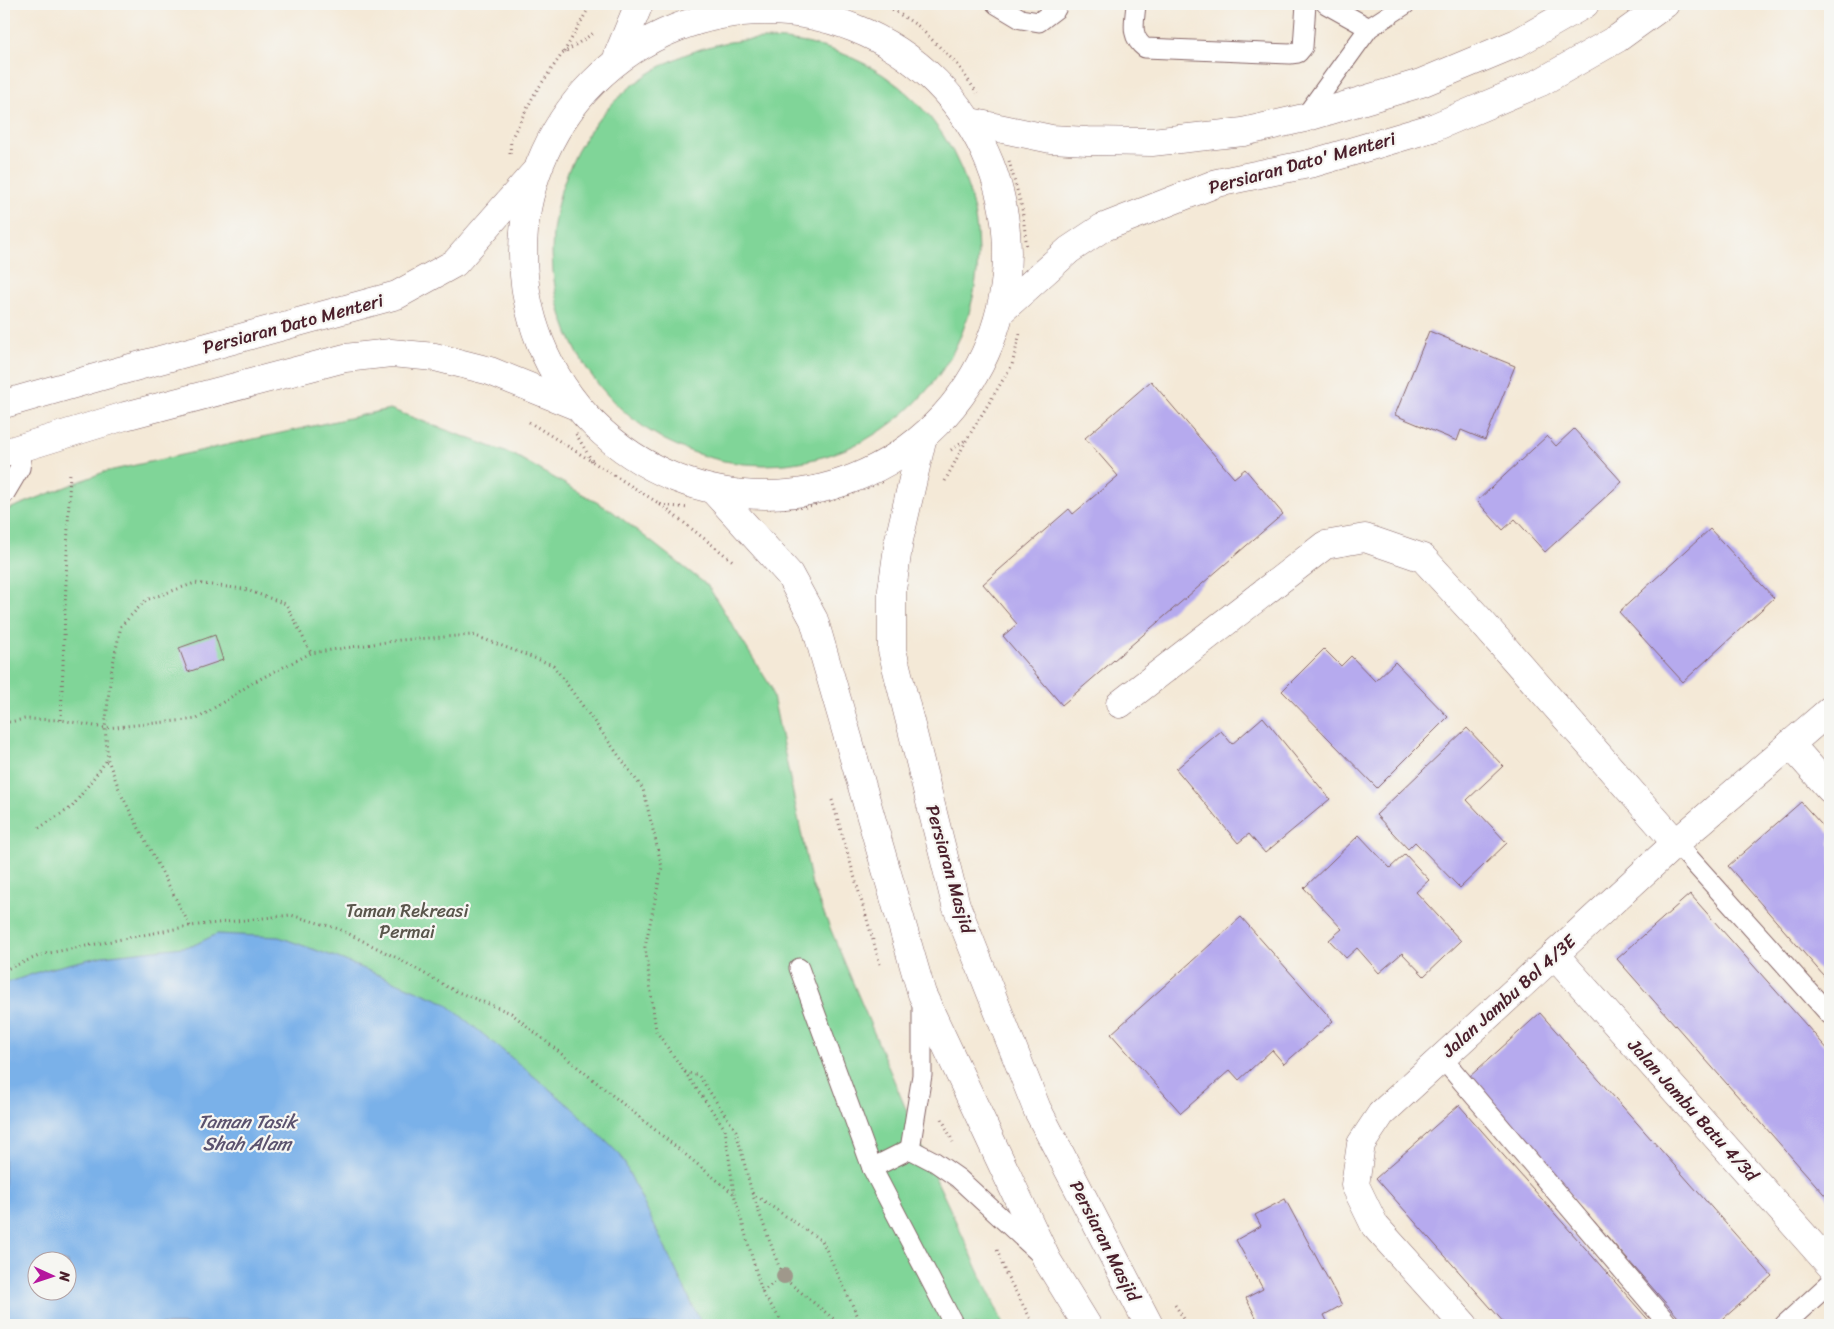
<svg xmlns="http://www.w3.org/2000/svg" width="1834" height="1329" font-family="Sriracha,sans-serif">
	<style>
		.green { fill: #80d598; stroke: #657a62; fill-rule: evenodd }
		.water { fill: #7ab1e9; stroke: #62688a; fill-rule: evenodd }
		.building { fill: #b6aaee }
		.lines { fill: none; stroke-linecap: round; stroke-linejoin: round }
		.service-casing { stroke: #866667; stroke-width: 21 }
		.minor-casing { stroke: #866667; stroke-width: 29 }
		.secondary-casing { stroke: #866667; stroke-width: 29 }
		.primary-casing { stroke: #866667; stroke-width: 29 }
		.path { stroke: #866667; stroke-width: 3; stroke-dasharray: 1 4; stroke-linecap: butt }
		.service { stroke: #fff; stroke-width: 19 }
		.minor { stroke: #fff; stroke-width: 28 }
		.secondary { stroke: #fff; stroke-width: 28 }
		.primary { stroke: #fff; stroke-width: 28 }
		.tree { fill: #9f988b }
		.labels { text-anchor: middle; stroke-width: 4.5; stroke-linejoin: round; paint-order: stroke }
		.street-label { font-size: 18px; fill: #4a1f2b; stroke: #f6f6f2 }
		.park-label { font-size: 18px; fill: #5a564c; stroke: #f6f6f2 }
		.water-label { font-size: 19px; font-style: italic; fill: #5b526e; stroke: #f6f6f2 }
	</style>
	<rect width="100%" height="100%" fill="#f6f6f2"/>
	<filter id="ink" filterUnits="userSpaceOnUse"><feTurbulence type="fractalNoise" baseFrequency=".02" numOctaves="2"/><feDisplacementMap in="SourceGraphic" scale="10" xChannelSelector="R" yChannelSelector="G"/><feConvolveMatrix kernelMatrix="1 2 1 2 8 2 1 2 1" color-interpolation-filters="sRGB"/></filter>
	<filter id="wash" filterUnits="userSpaceOnUse"><feTurbulence type="fractalNoise" baseFrequency=".0096" numOctaves="4" result="noise"/><feDisplacementMap in="SourceGraphic" scale="20" xChannelSelector="R" yChannelSelector="G"/><feGaussianBlur stdDeviation="1.12" result="paint"/><feColorMatrix in="noise" values="0 0 0 0 0 0 0 0 0 0 0 0 0 0 0 0 0 1.4 0 .05"/><feComposite in="paint" operator="in"/></filter>
	<g filter="url(#wash)">
		<rect width="100%" height="100%" fill="#f4e9d7"/>
		<g class="green">
			<circle cx="765" cy="252" r="213"/>
			<path d="M390,409l126,47 96,55 96,75 63,101 41,198 117,279 75,161h-1000v-814l100,-39zM38,1262h30v30h-30z"/>
		</g>
		<path class="water" d="M217,934l62,3 59,21 106,44 127,105 50,49 81,169h-698v-341l40,-14 58,-14 90,-10zM38,1262h30v30h-30z"/>
		<g id="blocks">
			<g class="building">
				<path d="M1429,331l86,35 -30,74 -24,-10 -4,11 -62,-26z"/>
				<path d="M1151,381l83,97 11,-9 38,45 -221,191 -59,-69 14,-12 -34,-40 86,-75 4,5 45,-38 -33,-38z"/>
				<path d="M1574,429l48,53 -77,70 -30,-33 -12,11 -26,-29 70,-65 9,10z"/>
				<path d="M1710,529l64,69 -91,84 -64,-70z"/>
				<path d="M215,635l8,25 -35,12 -9,-24z"/>
				<path d="M1324,649l17,17 10,-10 24,25 20,-19 53,55 -71,71 -95,-97z"/>
				<path d="M1263,717l67,82 -65,54 -16,-19 -11,9 -62,-74 45,-38 11,13z"/>
				<path d="M1467,728l36,38 -36,34 40,43 -47,45 -45,-46 -7,7 -32,-34z"/>
				<path d="M1801,802l29,32v149l-102,-117z"/>
				<path d="M1359,835l31,33 15,-14 24,26 -13,12 45,49 -37,35 -22,-23 -23,20 -22,-25 -11,10 -17,-18 13,-11 -38,-41z"/>
				<path d="M1690,894l140,158v149l-213,-242z"/>
				<path d="M1241,917l92,104 -49,43 -12,-14 -33,30 -9,-10 -49,43 -70,-79z"/>
				<path d="M1540,1013l232,263 -56,49h-31l-217,-247z"/>
				<path d="M1459,1105l194,220h-147l-130,-147z"/>
				<path d="M1285,1199l57,106 -18,10 5,10h-69l-14,-27 17,-9 -27,-49 25,-14 -6,-11z"/>
			</g>
		</g>
	</g>
	<g filter="url(#ink)">
		<use href="#blocks" fill-opacity="0" stroke="#866667" stroke-width="1"/>
		<g class="lines">
			<defs>
				<g id="service">
					<path d="M996,4l25,15 18,3 17,-13 2,-5"/>
					<path d="M1136,4c-1,17 -7,32 9,44l145,6 8,-1 5,-6 3,-43"/>
					<path d="M1326,4l43,24"/>
					<path d="M1304,118l65,-90 37,-24"/>
					<path d="M4,495l16,-27 3,-21"/>
					<path d="M1676,843l154,172"/>
					<path d="M799,968l73,200 82,157"/>
					<path d="M1442,1058l227,267"/>
					<path d="M910,1149l25,13 23,16 80,74"/>
					<path d="M910,1149l12,-74v-74"/>
					<path d="M872,1168l38,-19"/>
					<path d="M1784,1325l46,-42"/>
				</g>
				<g id="minor">
					<path d="M1120,704l205,-159 40,-7 58,20 57,62 196,223"/>
					<path d="M1790,744l40,45"/>
					<path d="M1555,955l275,310"/>
					<path d="M1464,1325l-89,-99 -20,-41 6,-41 20,-30 295,-271 154,-133"/>
				</g>
				<g id="secondary">
					<path d="M970,122l81,17 36,2 65,1 91,-10 61,-14 117,-35 96,-40 68,-39"/>
					<path d="M1002,310l67,-60 33,-22 115,-45 96,-20 122,-36 106,-45 77,-44 47,-34"/>
				</g>
				<g id="primary">
					<circle cx="765" cy="253" r="242"/>
					<path d="M618,55l21,-51"/>
					<path d="M4,404l112,-32 281,-77 58,-32 80,-91"/>
					<path d="M922,440l-23,100 -7,50v60l64,255 81,204 112,216"/>
					<path d="M4,453l121,-37 220,-58 46,-5 44,4 55,14 84,34"/>
					<path d="M715,492l74,82 25,46 108,374 125,266 40,65"/>
				</g>
			</defs>
			<use href="#service" class="service-casing"/>
			<use href="#minor" class="minor-casing"/>
			<use href="#secondary" class="secondary-casing"/>
			<use href="#primary" class="primary-casing"/>
			<g class="path">
				<path d="M884,4l34,22 40,39 19,28"/>
				<path d="M564,52l27,-48"/>
				<path d="M510,154l1,-15 24,-46 27,-39 33,-22"/>
				<path d="M1009,161l13,47 5,40"/>
				<path d="M512,245c1,42 6,72 21,111"/>
				<path d="M529,422l131,82 74,58"/>
				<path d="M576,434l16,27"/>
				<path d="M951,450l16,-11"/>
				<path d="M945,481l22,-42 45,-74 8,-32"/>
				<path d="M660,505l29,3"/>
				<path d="M770,508l35,-1 35,-9 42,-16"/>
				<path d="M61,720l9,-249"/>
				<path d="M4,723l21,-4 36,1 44,8 92,-9 57,-37 57,-29 89,-13 73,-5 80,30 90,124 19,78 -17,80 11,84 69,98 9,65"/>
				<path d="M832,800l48,164"/>
				<path d="M39,828l33,-21 35,-47"/>
				<path d="M190,926l-69,-132 -13,-34 -3,-32 6,-55 10,-47 25,-26 49,-17 49,6 42,15 25,49"/>
				<path d="M4,970l40,-16 146,-28 101,-11 48,14 58,29 56,32 58,23 223,181 28,98 22,33"/>
				<path d="M685,1072l14,4 37,55 16,62 70,48 40,84"/>
				<path d="M942,1119l11,23"/>
				<path d="M752,1193l29,79"/>
				<path d="M997,1250l8,22 29,53"/>
				<path d="M781,1272l4,1 3,3 -2,4h-5l-2,-3z"/>
				<path d="M786,1280l55,45"/>
				<path d="M762,1292l18,-14"/>
				<path d="M1175,1305l13,20"/>
			</g>
			<use href="#service" class="service"/>
			<use href="#minor" class="minor"/>
			<use href="#secondary" class="secondary"/>
			<use href="#primary" class="primary"/>
		</g>
		<circle class="tree" cx="784" cy="1276" r="8"/>
	</g>
	<g class="labels">
		<g class="street-label">
			<text transform="translate(1302 163) rotate(-15)" y="6">Persiaran Dato' Menteri</text>
			<text transform="translate(293 324) rotate(-15)" y="6">Persiaran Dato Menteri</text>
			<text transform="translate(950 869) rotate(74)" y="6">Persiaran Masjid</text>
			<text transform="translate(1509 996) rotate(-42)" y="6">Jalan Jambu Bol 4/3E</text>
			<text transform="translate(1693 1110) rotate(48)" y="6">Jalan Jambu Batu 4/3d</text>
			<text transform="translate(1105 1241) rotate(63)" y="6">Persiaran Masjid</text>
		</g>
		<g class="park-label">
			<text x="407" y="917">Taman Rekreasi<tspan x="407" dy="21">Permai</tspan></text>
		</g>
		<g class="water-label">
			<text x="247" y="1128">Taman Tasik<tspan x="247" dy="22">Shah Alam</tspan></text>
		</g>
	</g>
	<rect width="1834" height="1329" fill="none" stroke="#f6f6f2" stroke-width="20"/>
	<g transform="translate(52 1276) rotate(93)"><circle r="24" fill="#f6f6f2" stroke="#b1a0a2"/>
	<path d="M0-4L9 19L0 12L-9 19Z" fill="#b5179e"/>
	<text y="-8" font-size="14" font-weight="bold" text-anchor="middle" fill="#4a1f2b">N</text>
	</g>
</svg>
